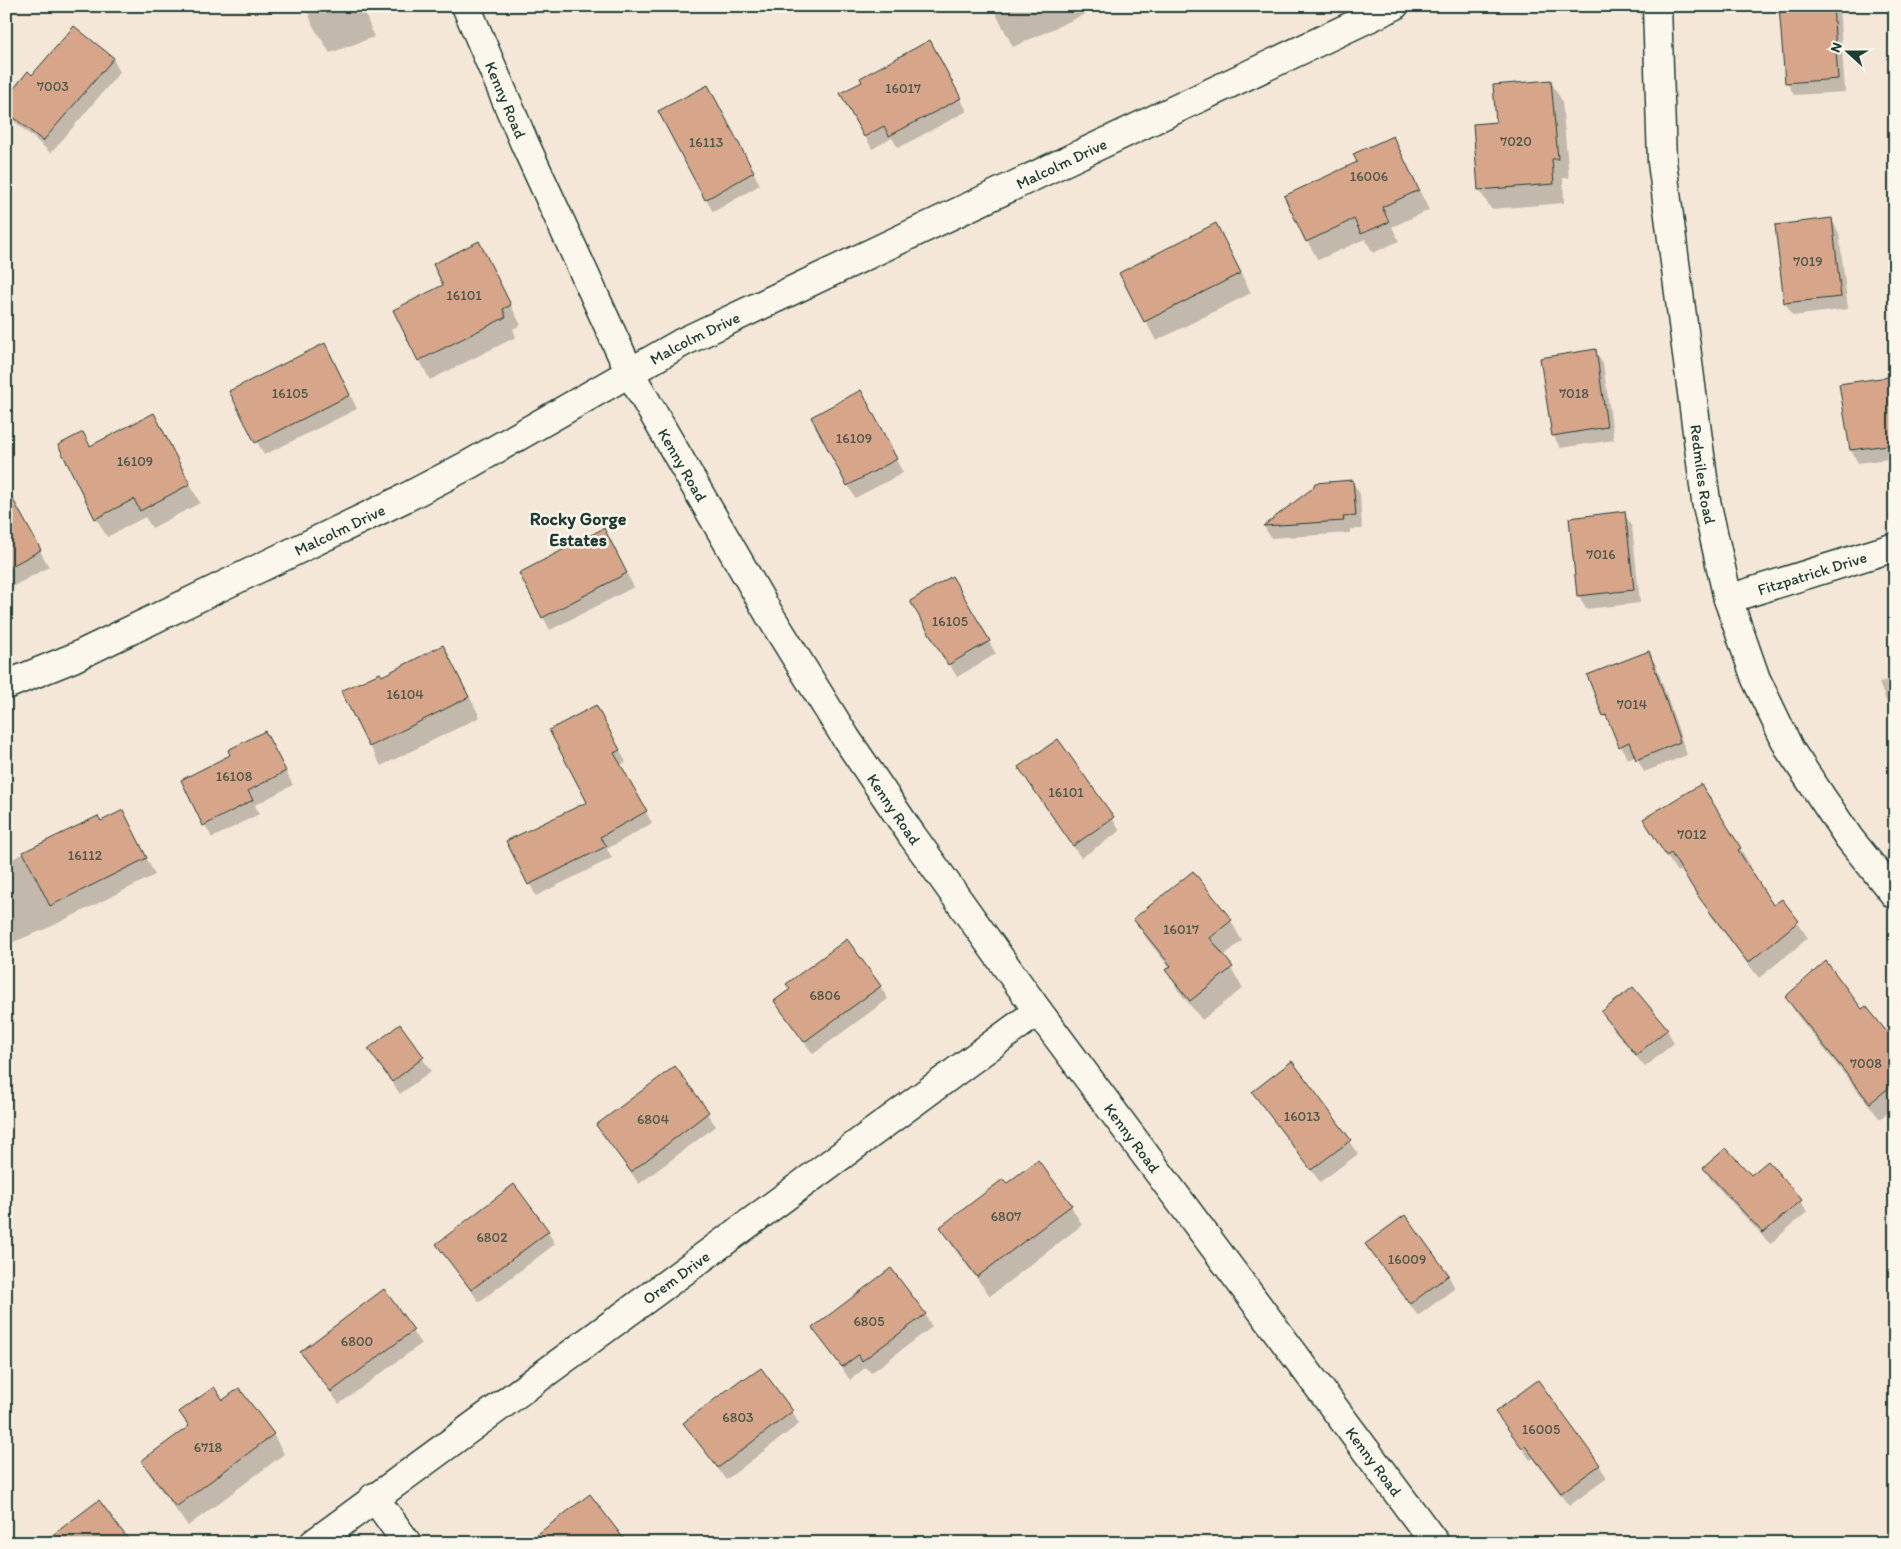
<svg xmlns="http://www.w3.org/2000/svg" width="1901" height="1549" font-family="Itim,sans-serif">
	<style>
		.shadow { fill: #0003 }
		.building { fill: #d7a68a; stroke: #1f3d34 }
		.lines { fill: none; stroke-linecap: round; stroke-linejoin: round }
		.minor-casing { stroke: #1f3d34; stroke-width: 31 }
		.minor { stroke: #fbf7ec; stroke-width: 28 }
		.labels { text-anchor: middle; stroke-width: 5; stroke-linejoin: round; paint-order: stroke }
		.number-label { font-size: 14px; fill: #4d574a }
		.street-label { font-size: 16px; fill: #1f3d34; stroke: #fbf7ec }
		.neighbourhood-label { font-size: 18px; font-weight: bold; fill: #1f3d34; stroke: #fbf7ec }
	</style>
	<rect width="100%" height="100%" fill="#f4e7d8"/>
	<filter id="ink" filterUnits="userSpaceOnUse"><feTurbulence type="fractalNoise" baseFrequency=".02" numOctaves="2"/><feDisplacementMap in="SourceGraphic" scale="10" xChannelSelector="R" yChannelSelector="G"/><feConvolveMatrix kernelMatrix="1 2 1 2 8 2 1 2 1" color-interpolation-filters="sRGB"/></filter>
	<g filter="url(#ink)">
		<g class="shadow">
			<path d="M306,6h65l2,4 -8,3 9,24 -44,16 -17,-27z"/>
			<path d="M992,6h111l-90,41z"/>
			<path d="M1177,6h10l-8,4z"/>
			<path d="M1780,6h59l6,86 -51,3 -7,-13z"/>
			<path d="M937,55l30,56 -69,37 -6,-10 -20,11 -7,-13z"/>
			<path d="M113,59l7,13 -69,81 -45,-39v-14l27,-23z"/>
			<path d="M1551,82l11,19 7,77h-6l1,25 -73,6 -12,-19 -4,-65 22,-2z"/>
			<path d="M715,99l45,86 -47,27 -7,-13z"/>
			<path d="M1393,137l36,73 -37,17 7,14 -26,12 -8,-14 -47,21 -11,-19 52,-78z"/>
			<path d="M1832,220l7,13 9,76 -55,7 -8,-13z"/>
			<path d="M478,243l43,82 -8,4 3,8 -86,43 -36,-69 51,-26z"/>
			<path d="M1226,244l25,49 -95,48 -35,-67z"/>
			<path d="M1595,351l8,13 11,76 -54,8 -7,-13z"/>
			<path d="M332,358l25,51 -93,46 -33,-63z"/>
			<path d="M1895,377v81l-37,5 -7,-13 -10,-64z"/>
			<path d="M868,405l35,68 -48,25 -7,-13z"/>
			<path d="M154,415l46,88 -48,25 -7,-11 -38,20 -11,-19 -5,-70z"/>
			<path d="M1352,481l8,13 2,35h-12v4l-79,5 -7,-12 50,-37z"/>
			<path d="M6,510l18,12 25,45 -43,23z"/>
			<path d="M1624,513l8,13 8,77 -54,6 -7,-13z"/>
			<path d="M611,543l23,44 -84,43 -7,-13z"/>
			<path d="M952,578l44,76 -39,23 -45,-76z"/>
			<path d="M443,646l37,71 -99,49 -11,-20 11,-69z"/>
			<path d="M1648,652l8,13 31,90 -43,17 -8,-16 -9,3 -14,-31 -9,-13z"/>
			<path d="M1895,677v47l-16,-41z"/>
			<path d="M603,719l23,43 -6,3 32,58 -45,26 5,9 -76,38 -28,-54 81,-40z"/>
			<path d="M272,745l21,40 -38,20 4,9 -47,24 -7,-13z"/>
			<path d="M1019,768l93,50 8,13 -39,27z"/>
			<path d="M1701,785l39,63 10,17 -3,2 26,40 9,-7 26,38 -49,40 -50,-65 -27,-44 -5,3 -23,-36z"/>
			<path d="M123,812l32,63 -107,53 -42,17v-83l92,-44 3,5z"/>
			<path d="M1193,873l38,48 11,20 -19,15 20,32 -41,32 -24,-30 -11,-19 3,-3 -24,-30 -11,-19z"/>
			<path d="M880,986l8,13 -75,55 -37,-52z"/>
			<path d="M1787,998l108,46v63l-15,12 -83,-104z"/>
			<path d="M1603,1013l64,17 7,13 -29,24 -34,-41z"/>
			<path d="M400,1026l31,45 -31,23 -31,-45z"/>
			<path d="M1292,1063l66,91 -38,28 -66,-90z"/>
			<path d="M674,1068l42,58 -77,58 -41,-58z"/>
			<path d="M1038,1161l33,45 11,19 -92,71 -37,-49 -11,-20 65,-42z"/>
			<path d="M1705,1169l46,8 49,24 7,11 -37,32 -59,-64z"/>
			<path d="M548,1232l7,12 -76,58 -41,-58z"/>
			<path d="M1367,1244l81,31 7,13 -37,28z"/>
			<path d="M384,1291l37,53 -82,60 -37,-52z"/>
			<path d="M925,1314l7,13 -61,46 -5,-6 -16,13 -36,-52z"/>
			<path d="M223,1402l50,32 11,20 -96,72 -34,-45 -11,-20 46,-34 -9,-14z"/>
			<path d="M792,1411l7,13 -73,56 -41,-57z"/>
			<path d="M1497,1412l102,53 8,13 -38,28 -36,-48 -3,2z"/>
		</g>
		<g class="building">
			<path d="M1779,6h54l5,73 -53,4z"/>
			<path d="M74,26l40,32 -71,83 -37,-30v-13l22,-27 4,4z"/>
			<path d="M930,40l31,58 -72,38 -5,-10 -20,11 -24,-44 22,-11 -2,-4z"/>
			<path d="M1551,80l7,79h-6l2,25 -76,6 -5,-66 23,-2 -3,-37z"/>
			<path d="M708,85l46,87 -49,28 -47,-89z"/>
			<path d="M1393,136l26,54 -37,17 7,15 -28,12 -7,-15 -48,23 -22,-46 73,-34 -4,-8z"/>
			<path d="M1832,218l9,79 -57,6 -9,-78z"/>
			<path d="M1216,223l25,50 -97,49 -25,-49z"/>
			<path d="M479,241l32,64 -8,4 3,8 -88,44 -25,-51 50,-25 -10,-21z"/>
			<path d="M325,343l25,52 -95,48 -26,-52z"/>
			<path d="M1596,349l11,78 -55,9 -12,-78z"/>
			<path d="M1895,376v68l-45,6 -11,-66z"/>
			<path d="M861,390l36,69 -50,27 -36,-69z"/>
			<path d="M154,413l36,71 -50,27 -6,-12 -39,20 -37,-74 25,-13 7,14z"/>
			<path d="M1353,480l3,36 -13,1 1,4 -81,5 50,-38 2,-5z"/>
			<path d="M6,487l35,63 -35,19z"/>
			<path d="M1625,511l9,79 -57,6 -8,-78z"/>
			<path d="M604,528l23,45 -85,45 -23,-45z"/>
			<path d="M952,576l38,65 -42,24 -38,-64z"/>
			<path d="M443,645l26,52 -100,50 -28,-56 39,-18 2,3z"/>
			<path d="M1649,651l31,91 -44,18 -7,-18 -10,5 -13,-32 -3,1 -16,-41z"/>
			<path d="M596,705l24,45 -6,3 33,58 -47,26 7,9 -79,39 -22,-44 81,-39 -38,-72z"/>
			<path d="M265,731l21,40 -38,20 5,9 -50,26 -22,-46 49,-25 -2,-5z"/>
			<path d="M1058,739l56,78 -41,29 -55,-79z"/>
			<path d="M1701,784l40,64 -3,2 35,55 9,-6 17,22 -51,42 -50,-67 -27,-43 -5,3 -23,-37z"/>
			<path d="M123,810l24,48 -97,48 -27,-54 75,-36 3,5z"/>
			<path d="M1193,871l39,49 -22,18 23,29 -43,34 -25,-31 6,-4 -38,-47z"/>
			<path d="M847,939l34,47 -77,56 -30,-41 16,-12 -4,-5z"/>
			<path d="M1826,961l36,48 4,-3 29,36v41l-25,20 -85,-106z"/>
			<path d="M1633,987l35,42 -32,26 -35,-43z"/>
			<path d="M400,1024l24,33 -32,25 -24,-33z"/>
			<path d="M1292,1061l59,79 -40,30 -59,-78z"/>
			<path d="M675,1066l34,46 -78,60 -35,-47z"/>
			<path d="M1726,1148l25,27 17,-14 34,39 -39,33 -60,-65z"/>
			<path d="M1038,1160l34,45 -95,72 -37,-50 63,-48 4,4z"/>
			<path d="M514,1184l35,47 -78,59 -35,-46z"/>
			<path d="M1405,1215l44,60 -39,29 -45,-60z"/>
			<path d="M891,1268l35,46 -64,47 -4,-6 -16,12 -30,-39z"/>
			<path d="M384,1289l30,41 -83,62 -31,-40z"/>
			<path d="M761,1368l32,43 -75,57 -35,-45 60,-45 1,2z"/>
			<path d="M1538,1380l62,85 -39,28 -36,-47 -3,2 -27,-36z"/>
			<path d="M214,1387l9,13 16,-12 35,46 -98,73 -35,-46 48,-35 -10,-14z"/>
			<path d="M590,1494l37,49h-101z"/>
			<path d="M99,1500l32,43h-89z"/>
		</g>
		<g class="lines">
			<defs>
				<g id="minor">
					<path id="s1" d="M466,6l58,136 106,231 139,241 77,124 65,96 127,177 397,532"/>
					<path id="s2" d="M1657,6l5,156 44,339 22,98 28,80 34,71 59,88 46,57"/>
					<path id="s3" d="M1728,599l167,-52"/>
					<path id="s4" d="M6,685l67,-27 332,-160 65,-34 213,-122 711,-336"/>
					<path d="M374,1497l33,46"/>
					<path id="s5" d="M314,1543l724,-532"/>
				</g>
			</defs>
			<use href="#minor" class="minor-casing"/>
			<use href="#minor" class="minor"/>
		</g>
	</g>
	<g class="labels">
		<g class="number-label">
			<text x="53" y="91">7003</text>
			<text x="903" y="93">16017</text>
			<text x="1516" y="146">7020</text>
			<text x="706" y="147">16113</text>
			<text x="1369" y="181">16006</text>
			<text x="1808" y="266">7019</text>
			<text x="464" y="300">16101</text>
			<text x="290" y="398">16105</text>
			<text x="1574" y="398">7018</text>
			<text x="854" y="443">16109</text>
			<text x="135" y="466">16109</text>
			<text x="1601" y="559">7016</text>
			<text x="950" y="626">16105</text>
			<text x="405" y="699">16104</text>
			<text x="1632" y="709">7014</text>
			<text x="234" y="781">16108</text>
			<text x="1066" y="797">16101</text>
			<text x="1692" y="839">7012</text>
			<text x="85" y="860">16112</text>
			<text x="1181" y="934">16017</text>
			<text x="825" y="1000">6806</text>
			<text x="1866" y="1068">7008</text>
			<text x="1302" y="1121">16013</text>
			<text x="653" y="1124">6804</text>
			<text x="1006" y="1221">6807</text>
			<text x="492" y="1242">6802</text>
			<text x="1407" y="1264">16009</text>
			<text x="869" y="1326">6805</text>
			<text x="357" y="1346">6800</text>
			<text x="738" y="1422">6803</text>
			<text x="1541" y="1434">16005</text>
			<text x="208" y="1452">6718</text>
		</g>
		<g class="street-label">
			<text dy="6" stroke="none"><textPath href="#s1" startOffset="102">Kenny Road</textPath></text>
			<text dy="6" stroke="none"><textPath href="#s4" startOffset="1178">Malcolm Drive</textPath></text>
			<text dy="6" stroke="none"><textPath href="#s4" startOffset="772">Malcolm Drive</textPath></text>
			<text dy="6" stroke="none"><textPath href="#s1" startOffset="508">Kenny Road</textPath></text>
			<text dy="6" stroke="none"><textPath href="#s2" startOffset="471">Redmiles Road</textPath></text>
			<text dy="6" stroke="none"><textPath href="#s4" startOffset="368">Malcolm Drive</textPath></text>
			<text dy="6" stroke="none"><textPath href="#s3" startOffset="88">Fitzpatrick Drive</textPath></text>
			<text dy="6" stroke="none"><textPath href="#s1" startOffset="912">Kenny Road</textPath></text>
			<text dy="6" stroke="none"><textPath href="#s1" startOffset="1318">Kenny Road</textPath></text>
			<text dy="6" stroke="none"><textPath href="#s5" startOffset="449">Orem Drive</textPath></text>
			<text dy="6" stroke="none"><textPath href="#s1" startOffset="1722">Kenny Road</textPath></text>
		</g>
		<g class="neighbourhood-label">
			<text x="578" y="525">Rocky Gorge<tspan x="578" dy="21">Estates</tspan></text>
		</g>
	</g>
	<rect width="1901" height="1549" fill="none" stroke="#fbf7ec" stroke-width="25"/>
	<rect x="12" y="12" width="1876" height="1524" fill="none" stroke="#1f3d34" stroke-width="2" filter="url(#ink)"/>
	<g transform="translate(1848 52) rotate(291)" stroke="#fbf7ec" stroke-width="4" paint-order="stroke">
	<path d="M0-4L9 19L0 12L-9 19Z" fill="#1f3d34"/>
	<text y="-8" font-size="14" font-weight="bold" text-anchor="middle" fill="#1f3d34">N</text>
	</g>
</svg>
